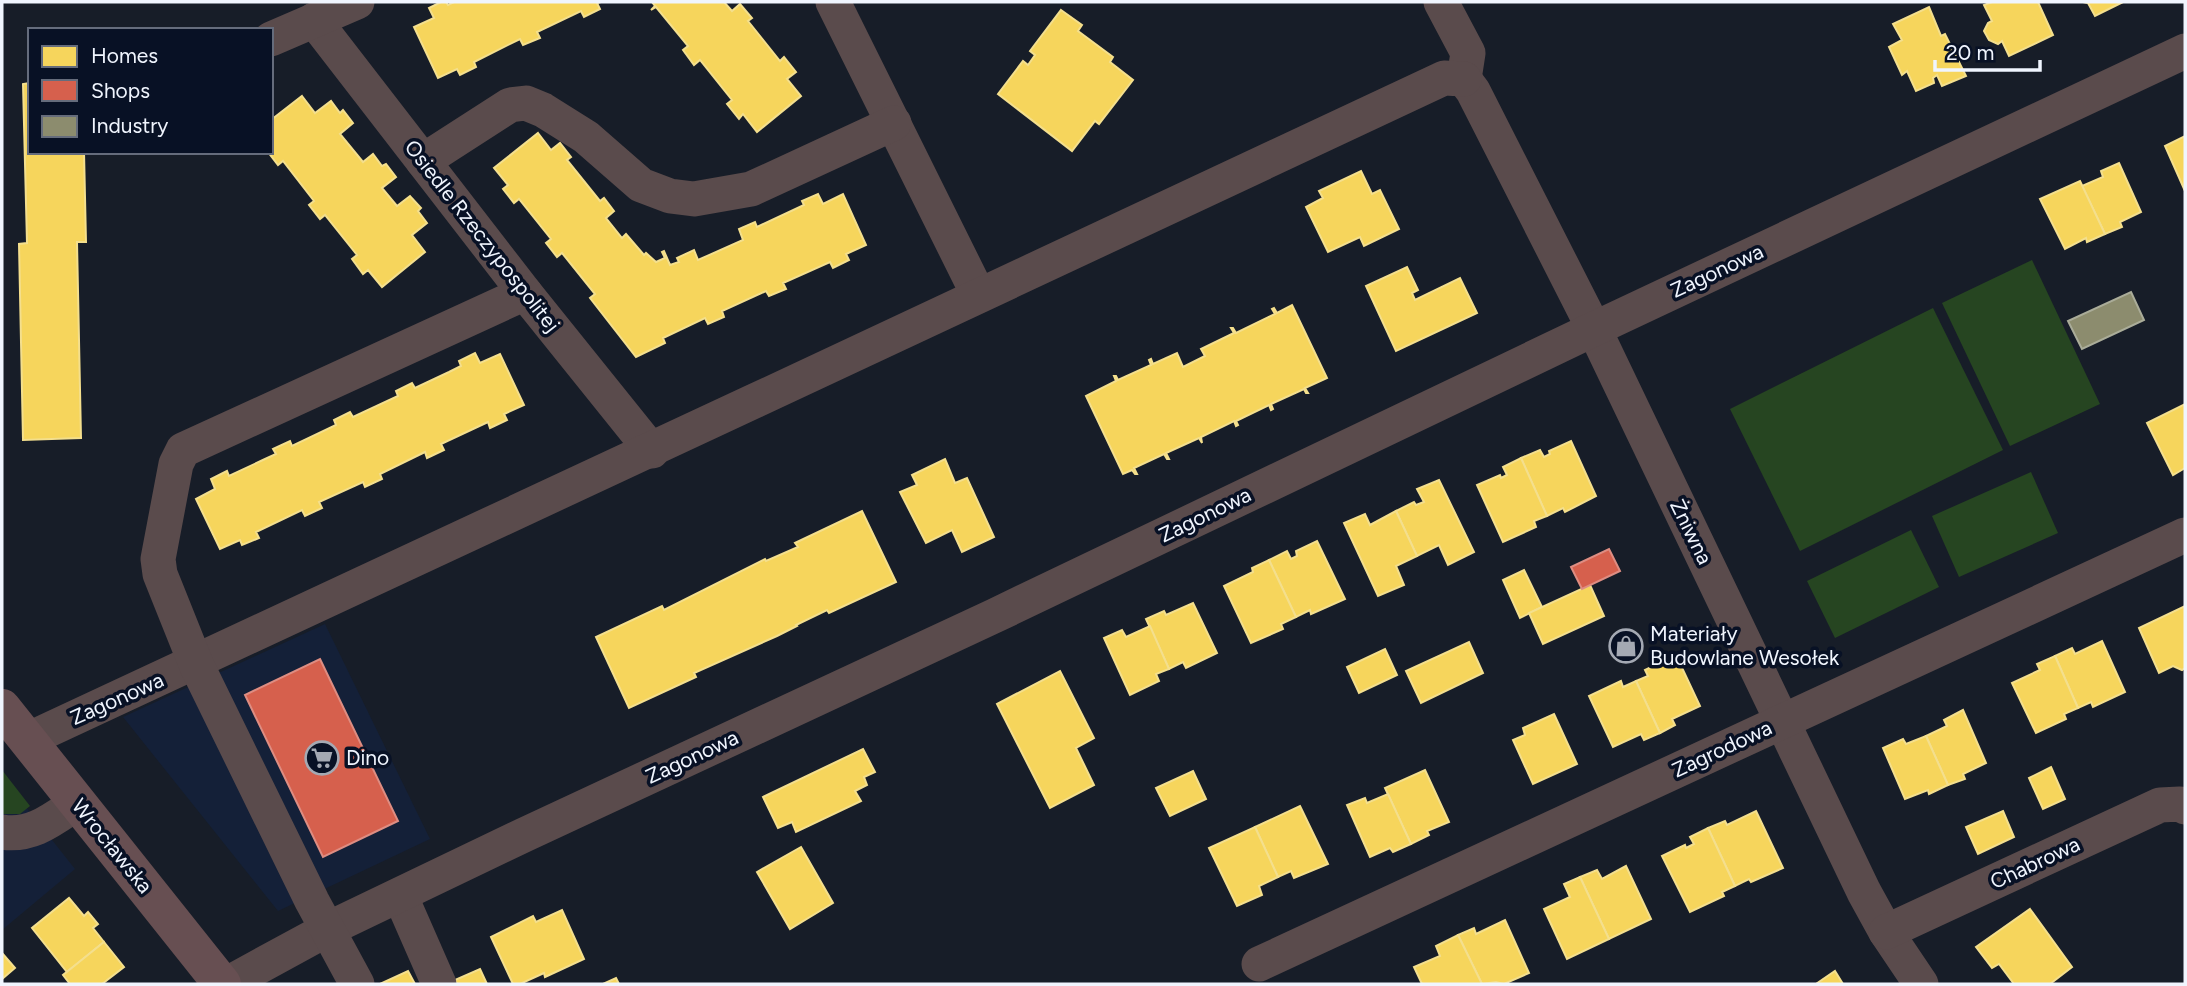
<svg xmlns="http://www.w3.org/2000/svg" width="2187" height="986" font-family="Figtree,sans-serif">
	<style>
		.built { fill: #142038 }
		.green { fill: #264521 }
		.homes { fill: #f6d55c; stroke: #f4df8d; stroke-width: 2 }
		.shops { fill: #d6604d; stroke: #de8d82; stroke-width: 2 }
		.industry { fill: #8c8c6e; stroke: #aaac99; stroke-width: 2 }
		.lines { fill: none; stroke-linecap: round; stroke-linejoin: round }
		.minor { stroke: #5a4b4c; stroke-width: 35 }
		.major { stroke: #674f52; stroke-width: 38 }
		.labels { text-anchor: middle; stroke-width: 7; stroke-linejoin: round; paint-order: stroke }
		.street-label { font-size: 21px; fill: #f0f5fe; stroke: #081125 }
		.poi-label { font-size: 21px; fill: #f0f5fe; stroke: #081125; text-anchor: start }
	</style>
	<rect width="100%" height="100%" fill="#171d28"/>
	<g class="built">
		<path d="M325,624l105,215 -152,72 -155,-194z"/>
		<path d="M2,777l73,92 -73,61z"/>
	</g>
	<g class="green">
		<path d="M2032,260l68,144 -90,42 -68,-143z"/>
		<path d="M1933,308l70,142 -203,101 -70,-142z"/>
		<path d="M2031,472l27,61 -99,44 -27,-61z"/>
		<path d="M1911,530l28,57 -104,51 -28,-57z"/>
		<path d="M2,770l28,36 -10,8h-18z"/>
	</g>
	<g class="homes">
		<path d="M441,2h5l2,3 6,-3h147l-4,1 3,6 -16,8 -3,-6 -44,21 3,6 -17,7 -3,-6 -46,23 2,5 -16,8 -3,-6 -19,9 -24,-51 20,-9 -5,-10z"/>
		<path d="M652,2h72l8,9 8,-7 12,14 -4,3 32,40 4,-4 12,15 -9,7 14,17 -44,36 -14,-18 -4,5 -12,-15 5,-4 -32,-40 -6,5 -11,-15 5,-4 -32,-39 -5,3 4,-4z"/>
		<path d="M1992,2h46l15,33 -44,21 -7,-15 -4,3 -9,-4 -5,-9 4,-8 4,-2 -8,-16z"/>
		<path d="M2083,2h40l-28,14 -7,-13z"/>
		<path d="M1929,7l12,29 4,-2 21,42 -24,10 -5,-11 -4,3 1,5 -18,8 -9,-20 -5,4 -13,-28 13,-7 -9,-16z"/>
		<path d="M1061,10l21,15 -4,6 35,26 -3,5 23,18 -34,44 -4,-3 -23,30 -74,-57 25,-33 5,4 7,-10 -5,-4z"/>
		<path d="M30,83v69h54l2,90h-9l4,196 -58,2 -4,-196 8,-1 -4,-159z"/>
		<path d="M302,96l13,17 16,-12 9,12 3,-3 10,13 -13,11 23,28 10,-8 9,12 4,-2 10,13 -14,11 15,18 13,-10 11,12 -3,3 9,12 -15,12 13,17 -43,35 -14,-17 -5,4 -11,-15 5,-4 -32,-40 -5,4 -11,-14 5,-4 -31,-40 -5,4 -10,-13h3v-32z"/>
		<path d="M538,133l13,17 9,-7 11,14 -4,3 33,41 4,-3 10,13 -8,7 16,20 4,-4 18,21 2,-2 10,9 9,-4 -3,-6 2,-1 6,14 9,-3 -2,-4 17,-8 4,10 45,-20 -4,-11 16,-7 2,5 47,-22 -2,-4 16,-7 5,10 20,-10 23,51 -20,9 3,6 -16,8 -3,-6 -47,21 3,6 -17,7 -3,-5 -44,20 2,6 -16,7 -3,-6 -42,20 2,5 -29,14 -46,-59 5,-4 -33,-41 -5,4 -11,-14 5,-4 -32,-40 -5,4 -11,-14 5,-4 -14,-17z"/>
		<path d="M2185,136v55l-20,-45z"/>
		<path d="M2119,163l22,49 -21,10 2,5 -17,7 -23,-48 21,-9 -2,-6z"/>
		<path d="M1361,171l11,23 8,-4 19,39 -35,17 -4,-9 -32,15 -22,-45 17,-9 -4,-7z"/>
		<path d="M2080,181l25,53 -18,8 -1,-4 -21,11 -25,-50z"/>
		<path d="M1407,267l11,23 -6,3 3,7 45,-22 17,35 -81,38 -30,-65z"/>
		<path d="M1292,305l35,73 -22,10 3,5h-2l-2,-4 -33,15 2,5 -2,1 -2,-5 -33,16 2,4 -2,1 -2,-5 -33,16 1,6 -3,-5 -33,15 3,6h-2l-3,-5 -30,14 3,6h-2l-3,-4 -9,4 -37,-78 30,-15 -2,-5h2l2,4 33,-15 -2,-5 2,-1 2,5 24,-11 6,14 22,-11 -4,-7 33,-16 -3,-5h2l3,5 39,-19 -3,-5 2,-1 3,5z"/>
		<path d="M475,353l5,10 20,-9 24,51 -20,9 3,6 -17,8 -2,-6 -47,22 3,6 -17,8 -2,-6 -45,22 2,5 -17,8 -2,-5 -44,20 3,6 -17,8 -3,-6 -46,22 3,6 -17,7 -2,-5 -20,9 -24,-50 19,-10 -4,-10 16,-8 2,5 36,-17 11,-5 -3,-5 17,-8 2,5 44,-21 -2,-5 16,-8 3,5 45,-21 -2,-5 16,-8 3,5 34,-16 12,-6 -2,-5z"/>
		<path d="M2185,404v64l-12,7 -26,-52z"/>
		<path d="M1571,441l25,55 -31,16 -2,-4 -16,8 -26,-58 19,-8 4,7 6,-3 -1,-3z"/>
		<path d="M1521,458l26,58 -13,5 2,6 -33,15 -26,-57 23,-10 1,3 6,-3 -4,-8z"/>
		<path d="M945,459l10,24 12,-5 27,59 -32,15 -10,-22 -26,13 -26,-51 17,-7 -5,-10z"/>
		<path d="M1439,480l35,72 -26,13 -9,-20 -22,11 -21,-45 18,-9 2,3 8,-3 -7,-13z"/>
		<path d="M862,511l34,71 -67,31 -2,-3 -31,15 1,1 -20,10 -83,37 2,4 -67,31 -33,-71 66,-31 2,4 101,-51 1,2 32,-14 -3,-4z"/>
		<path d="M1396,511l21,45 -21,10 8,19 -26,11 -34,-73 21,-9 5,11z"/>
		<path d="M1317,541l28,58 -34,15 -1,-4 -14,7 -27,-57 18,-9 4,8 6,-3 -1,-5z"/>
		<path d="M1269,560l27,57 -15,7 2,5 -32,14 -27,-57 29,-14 -1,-4z"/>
		<path d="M1524,570l18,37 -22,11 -17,-38z"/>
		<path d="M1590,585l14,31 -61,28 -14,-31z"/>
		<path d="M1193,603l24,50 -31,15 -3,-6 -14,7 -23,-50 18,-8 2,4z"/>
		<path d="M2185,606v62l-3,2 -9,-4 -14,7 -20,-45z"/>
		<path d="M1150,626l19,43 -13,5 3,7 -29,14 -26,-57 18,-8 4,7z"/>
		<path d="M2102,641l23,51 -32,15 -2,-5 -13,6 -23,-52 17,-8 3,6z"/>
		<path d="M1469,642l14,31 -62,30 -15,-32z"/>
		<path d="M1385,649l12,26 -38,18 -12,-26z"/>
		<path d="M1676,655l24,51 -28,13 3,6 -15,8 -24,-52 12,-5 -3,-6z"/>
		<path d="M2055,656l23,52 -14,6 2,5 -30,14 -24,-50 28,-13 -3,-6z"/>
		<path d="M1060,671l34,67 -18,10 18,37 -44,23 -53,-104z"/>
		<path d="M1621,681l2,6 13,-6 24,52 -16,7 -3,-6 -28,13 -24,-51z"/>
		<path d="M1963,710l23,53 -23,11 2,5 -17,6 -22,-49 21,-10 -3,-6z"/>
		<path d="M1554,714l23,50 -44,20 -20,-44 12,-5 -2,-7z"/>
		<path d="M1926,736l22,49 -19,9 -1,-4 -23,9 -22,-51 20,-9 3,5z"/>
		<path d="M863,749l12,23 -11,5 3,8 -12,6 6,10 -65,31 -4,-10 -14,6 -15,-31z"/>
		<path d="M2051,767l14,32 -22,10 -14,-31z"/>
		<path d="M1425,770l24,52 -22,9 2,4 -18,9 -26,-56z"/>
		<path d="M1193,771l13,28 -36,17 -14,-28z"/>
		<path d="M1388,794l23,50 -18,8 -3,-4 -20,9 -23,-52 18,-7 2,5z"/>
		<path d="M1300,806l28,58 -34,14 -3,-7 -13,6 -23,-50z"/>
		<path d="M1756,811l27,57 -32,14 -2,-3 -14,7 -27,-58 17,-7 2,4z"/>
		<path d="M2003,811l11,26 -36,17 -12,-27z"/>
		<path d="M1255,827l23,50 -19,9 3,9 -25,11 -28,-58z"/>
		<path d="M1708,828l27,58 -13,6 2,4 -34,16 -28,-56 23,-11 1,3 8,-4 -4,-7z"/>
		<path d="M801,847l32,56 -43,26 -33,-57z"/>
		<path d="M1626,866l25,53 -42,20 -29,-62 17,-7 5,9z"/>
		<path d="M1580,877l29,62 -42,20 -23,-50 26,-12 -6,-13z"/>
		<path d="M69,898l15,18 4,-4 10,12 -5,4 11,14 -37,30 -35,-44z"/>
		<path d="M2030,909l42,58 -22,17h-36l-15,-20 -7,4 -16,-21z"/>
		<path d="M562,910l22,49 -39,18 -1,-4 -24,11h-7l-22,-47 42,-21 3,6z"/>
		<path d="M1505,920l24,53 -25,11 -8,-2 -14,2 -24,-49 16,-7 2,6z"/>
		<path d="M1458,935l24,49h-60l-8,-17 26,-11 -4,-10z"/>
		<path d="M104,942l20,25 -22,17h-32l-7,-9z"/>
		<path d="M2,953l13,15 -13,11z"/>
		<path d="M480,969l7,15h-30l-2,-4z"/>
		<path d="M408,971l7,13h-35z"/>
		<path d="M1835,971l8,13h-27z"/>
		<path d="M616,978l3,6h-16z"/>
	</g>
	<g class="shops">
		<path d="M1609,549l11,22 -38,18 -11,-22z"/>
		<path d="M320,659l78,162 -75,36 -78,-162z"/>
	</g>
	<path class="industry" d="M2131,292l13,28 -62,29 -14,-28z"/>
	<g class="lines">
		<g class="minor">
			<path d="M833,2l145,292"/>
			<path d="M1441,2l27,51 -4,26"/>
			<path d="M314,20l211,273 127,158"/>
			<path d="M271,39l86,-37"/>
			<path d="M1464,79l9,12 121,238 270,563 22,40 35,52"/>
			<path d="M423,161l87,-56 16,-2 17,7 43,27 55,48 29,11 24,3 57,-10 143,-66"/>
			<path d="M27,740c474,-218 944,-442 1417,-662l20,1"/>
			<path d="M2,832c30,5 51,-13 75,-29"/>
			<path d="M400,895l39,89"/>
			<path d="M1886,932l274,-127 20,-1 5,3"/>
			<path d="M1259,964l926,-429"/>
			<path d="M227,984l101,-55 196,-94 470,-219 600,-287 591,-278"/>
			<path d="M357,984l-45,-83 -116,-237 -36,-90 -2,-15 18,-95 7,-14 342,-157"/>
		</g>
		<path class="major" d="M2,708l220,276"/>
	</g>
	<defs>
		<symbol id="shop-ring" viewBox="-11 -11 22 22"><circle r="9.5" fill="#081125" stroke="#a4a9b3" stroke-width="1.5"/><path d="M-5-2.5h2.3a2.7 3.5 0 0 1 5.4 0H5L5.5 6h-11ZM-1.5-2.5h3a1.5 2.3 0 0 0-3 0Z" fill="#a4a9b3"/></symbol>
		<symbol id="supermarket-ring" viewBox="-11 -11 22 22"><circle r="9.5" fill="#081125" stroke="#a4a9b3" stroke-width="1.5"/><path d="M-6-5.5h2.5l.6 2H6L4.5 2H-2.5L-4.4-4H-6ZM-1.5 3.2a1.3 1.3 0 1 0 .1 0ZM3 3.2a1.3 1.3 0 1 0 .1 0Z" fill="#a4a9b3"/></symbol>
	</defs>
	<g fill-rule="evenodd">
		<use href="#shop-ring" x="1607" y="627" width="38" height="38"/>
		<use href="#supermarket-ring" x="303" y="739" width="38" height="38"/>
	</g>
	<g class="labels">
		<g class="street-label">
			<text transform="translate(482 236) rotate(52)" y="7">Osiedle Rzeczypospolitej</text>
			<text transform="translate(1717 271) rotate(-25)" y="7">Zagonowa</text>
			<text transform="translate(1205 515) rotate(-26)" y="7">Zagonowa</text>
			<text transform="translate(1691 532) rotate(64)" y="7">Żniwna</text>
			<text transform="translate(117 699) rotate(-24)" y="7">Zagonowa</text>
			<text transform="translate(1722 749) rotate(-25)" y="7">Zagrodowa</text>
			<text transform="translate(692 757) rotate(-25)" y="7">Zagonowa</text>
			<text transform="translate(112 846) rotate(51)" y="7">Wrocławska</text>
			<text transform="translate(2035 863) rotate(-25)" y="7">Chabrowa</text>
		</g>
		<g class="poi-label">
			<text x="1650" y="641">Materiały<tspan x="1650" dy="24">Budowlane Wesołek</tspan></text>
			<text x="346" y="765">Dino</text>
		</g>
	</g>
	<rect width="2187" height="986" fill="none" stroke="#f0f5fe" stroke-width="7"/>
	<rect x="28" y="28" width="245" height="126" fill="#081125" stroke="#656c7c" stroke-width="2"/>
	<rect x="42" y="46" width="35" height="21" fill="#f6d55c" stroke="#656c7c" stroke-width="2"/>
	<text x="91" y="63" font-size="21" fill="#f0f5fe">Homes</text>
	<rect x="42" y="80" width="35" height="21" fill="#d6604d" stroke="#656c7c" stroke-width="2"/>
	<text x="91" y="98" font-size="21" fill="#f0f5fe">Shops</text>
	<rect x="42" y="116" width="35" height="21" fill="#8c8c6e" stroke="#656c7c" stroke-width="2"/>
	<text x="91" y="133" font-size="21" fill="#f0f5fe">Industry</text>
	<path d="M1935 60v10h105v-10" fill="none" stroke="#f0f5fe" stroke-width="3.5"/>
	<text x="1946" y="60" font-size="21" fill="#f0f5fe" stroke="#081125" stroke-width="5" paint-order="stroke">20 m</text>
</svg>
